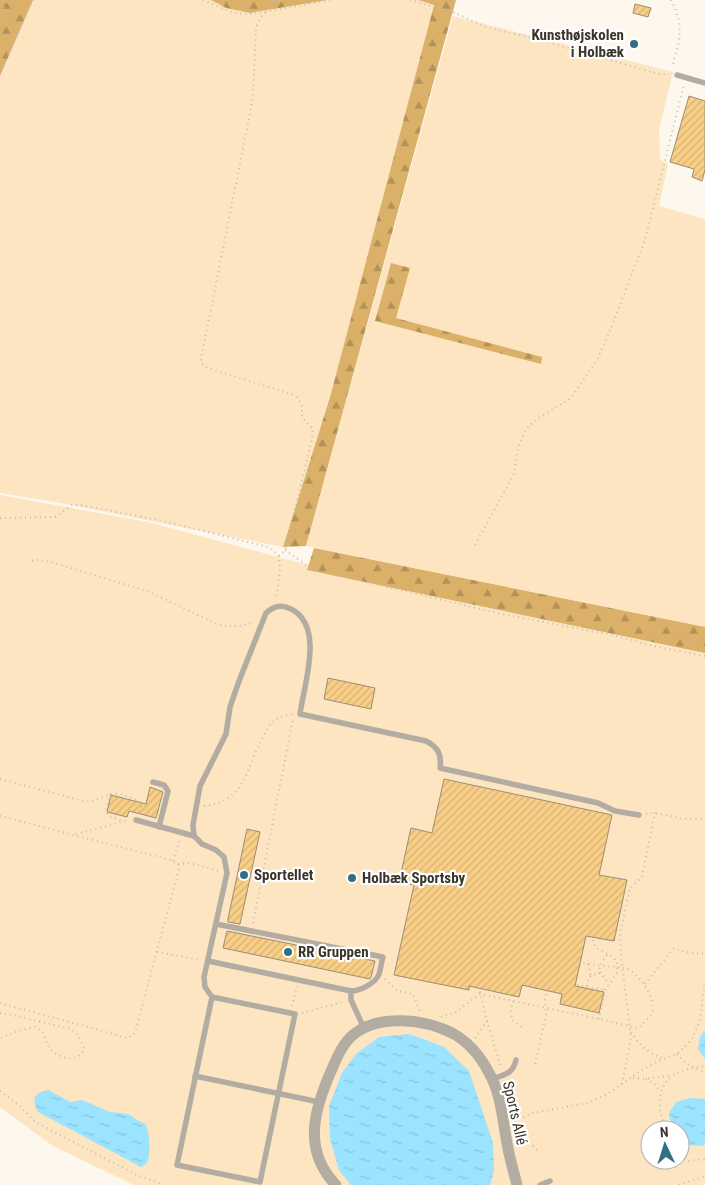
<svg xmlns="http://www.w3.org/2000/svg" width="705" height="1185" font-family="'Roboto Condensed',sans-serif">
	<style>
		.grass { fill: #fce5c0; fill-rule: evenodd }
		.forest { fill: url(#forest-firs) }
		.water { fill: url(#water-ripples) }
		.building { fill: url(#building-hatch); stroke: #9b8d76 }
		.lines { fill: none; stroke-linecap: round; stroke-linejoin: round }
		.path { stroke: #c2bcb2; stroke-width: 2; stroke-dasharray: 1 4; stroke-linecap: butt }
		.lane { stroke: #b3aca2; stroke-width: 5.5 }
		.street { stroke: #b3aca2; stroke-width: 11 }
		.poi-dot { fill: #306f84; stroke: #fff; stroke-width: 2 }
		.labels { text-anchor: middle; stroke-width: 4.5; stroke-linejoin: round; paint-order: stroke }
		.poi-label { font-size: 15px; font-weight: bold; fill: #3a342b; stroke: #fff; text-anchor: start }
		.street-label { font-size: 15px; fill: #3a342b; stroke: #fff }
	</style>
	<defs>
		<pattern id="forest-firs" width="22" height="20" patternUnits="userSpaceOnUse" patternTransform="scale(1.25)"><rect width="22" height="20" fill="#dbb16a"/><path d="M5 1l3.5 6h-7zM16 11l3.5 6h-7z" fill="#b39157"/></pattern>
		<pattern id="water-ripples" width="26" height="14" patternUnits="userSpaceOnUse" patternTransform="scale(1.25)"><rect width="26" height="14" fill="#9be3ff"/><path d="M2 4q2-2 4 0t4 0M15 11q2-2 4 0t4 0" fill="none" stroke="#86c3db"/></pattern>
		<pattern id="building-hatch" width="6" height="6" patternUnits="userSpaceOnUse" patternTransform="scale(1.25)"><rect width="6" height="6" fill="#f9ce86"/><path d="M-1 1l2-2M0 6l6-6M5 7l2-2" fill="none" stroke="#d6b274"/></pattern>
	</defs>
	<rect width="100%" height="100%" fill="#fdf7ed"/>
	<g class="grass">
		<path d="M33,0h178l15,8 24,5 77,-13h91l16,5 -104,392 -47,150 -217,-43 -66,-11v-417z"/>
		<path d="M453,16l220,56 -14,58 1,29 8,5 -9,42 46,13v408l-399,-81z"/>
		<path d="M0,495l148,27 160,43 397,85v535h-571l-81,-39 -53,-39zM650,1130h30v30h-30z"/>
	</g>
	<g class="forest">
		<path d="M0,0h33l-33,76z"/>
		<path d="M211,0h116l-77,13 -24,-5z"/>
		<path d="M418,0h38l-150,546 -23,1 47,-150 104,-392z"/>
		<path d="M391,263l19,5 -14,50 146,39 -1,7 -166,-43z"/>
		<path d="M314,548l391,79v26l-398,-83z"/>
	</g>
	<g class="water">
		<path d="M705,1030v29l-7,-10 2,-12z"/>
		<path d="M408,1034l13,4 23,9 25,24 24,72 1,28 -4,14h-139l-12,-15 -9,-31 -1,-33 13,-33 14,-19 23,-17z"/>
		<path d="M49,1090l21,12 12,-2 28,12 18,2 18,11c4,13 5,25 1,38l-6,4 -103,-55c-7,-14 -4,-19 11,-22z"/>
		<path d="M690,1098l15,1v46l-6,1 -16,-2 -3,-4v-10h-8l-3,-17 7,-11z"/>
	</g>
	<g class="building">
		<path d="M635,4l16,4 -3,9 -15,-4z"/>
		<path d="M689,96l16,5v69l-3,11 -10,-4 2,-8 -24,-7z"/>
		<path d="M328,678l47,10 -4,21 -47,-10z"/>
		<path d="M444,779l168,36 -13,60 28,5 -13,61 -28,-5 -11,50 29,6 -5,21 -39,-9 2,-10 -40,-9 -3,12 -50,-11v4l-75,-15 20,-90 -15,-3 12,-54 21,5z"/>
		<path d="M150,787l13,5 -7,26 -27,-7 -2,6 -20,-5 4,-17 35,9z"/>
		<path d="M247,829l13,3 -20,92 -12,-2v-3z"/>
		<path d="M227,931l148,30 -4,16 -1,2 -147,-31z"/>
	</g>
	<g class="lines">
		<g class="path">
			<path d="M203,0l30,13 20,1 77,-14"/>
			<path d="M273,0l-2,7 -9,9 -6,11 -3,71 -52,261 1,5 6,4 86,27c9,7 8,13 8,22l11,12 -1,10 -27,111 -6,6"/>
			<path d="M274,0l7,2 2,-2"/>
			<path d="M410,0l41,11 35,16 58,14 115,33h10"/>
			<path d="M671,0c7,12 10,26 8,40 -1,9 -6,18 -6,28"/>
			<path d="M451,11l2,-11"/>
			<path d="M0,17l7,-17"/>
			<path d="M0,74l33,-74"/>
			<path d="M0,518l55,-1 17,-12h9l77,15 111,27 10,9 1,14 -4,29"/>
			<path d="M475,545l39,-71 4,-26 8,-19 11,-10 34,-21 26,-38 11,-24 37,-96 39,-155"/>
			<path d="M285,550l17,12 8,7 192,45 110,21 46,12 47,9"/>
			<path d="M32,561l5,-1 14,2 96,29 70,33c13,4 24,3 37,-2"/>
			<path d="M0,779l83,22c11,2 17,-4 28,-7 8,-2 21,4 28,7l2,6 -3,7"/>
			<path d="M110,794l-4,15 2,7 16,5h5"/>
			<path d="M204,806c34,-4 40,-25 51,-52 4,-10 9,-19 14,-28 6,-8 14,-10 24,-12"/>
			<path d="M646,814c15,-3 28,5 43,5 6,0 10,-1 16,1"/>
			<path d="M0,816l171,44 7,4 1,5 -44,164 -7,5 -128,-35"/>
			<path d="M76,834l46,-12"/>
			<path d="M173,861l7,-22"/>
			<path d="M178,864l12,-1 29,8"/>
			<path d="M253,923l40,-204"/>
			<path d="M593,940l3,8 17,9 4,5v11l-12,17 -6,29"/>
			<path d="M157,952l43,8"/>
			<path d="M588,964l3,11"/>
			<path d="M600,972l9,12"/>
			<path d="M385,979l12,12 16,3 7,18"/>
			<path d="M645,984l29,-36 12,4 19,2"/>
			<path d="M577,985l28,5"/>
			<path d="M587,986l2,-9 3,-2 7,-1 1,-9 7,-10"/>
			<path d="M513,1001l-2,8 1,11 11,8"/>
			<path d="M292,1006l5,-20"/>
			<path d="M0,1013l13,2 58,14 7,6 6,13c-4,17 -28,10 -35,-1 -3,-4 -4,-10 -6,-15l-8,-5 -14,3 -21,8"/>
			<path d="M302,1013l41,-11"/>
			<path d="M441,1017l15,-5 24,-18 119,25 38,9 3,-1c3,-4 10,-9 12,-15 5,-13 -14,-41 -27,-44 -14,-2 -29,-2 -43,-6"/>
			<path d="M487,1021l14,47"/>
			<path d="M631,1032c9,13 17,22 32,26"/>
			<path d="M475,1038l12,-17 -8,-33"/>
			<path d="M677,1054l9,9 19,10"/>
			<path d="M535,1064l11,-49 -1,-15 2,-9"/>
			<path d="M633,1078l13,1 26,-4"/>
			<path d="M646,1079l10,6 4,7"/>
			<path d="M622,1084l9,-46 -10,-82 -1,-22 10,-46 12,-11 13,-65"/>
			<path d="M0,1091l21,16 14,15 104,54 13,4 11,5"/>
			<path d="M514,1121l19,-8 54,-10 19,-8 34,-24 20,-11 17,-6 15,-15 8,-19 5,-39"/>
			<path d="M515,1128l23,23"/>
			<path d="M666,1130c-9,-22 -11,-50 16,-59 7,-3 16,-5 23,-4"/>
			<path d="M680,1156l8,5 17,-2"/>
			<path d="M679,1185l26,-9"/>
		</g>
		<g class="lane">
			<path d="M677,75l28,8"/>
			<path d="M153,782l11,3 4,6 -9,36"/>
			<path d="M136,820l58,16"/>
			<path d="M208,961l143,30c9,0 25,-8 28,-17 2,-5 2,-11 4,-17l-167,-33"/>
			<path d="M351,991v9l13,28"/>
			<path d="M212,997l-35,168 83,17 35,-168 -83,-17 -7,-10 -1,-10 23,-104 -3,-16 -8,-7 -14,-6 -8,-8 -1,-11 7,-39 26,-52 4,-27 9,-26 27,-68c8,-7 15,-9 25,-4 34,17 13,75 9,105l126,27c12,6 16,14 14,27l158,35 17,8 24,4"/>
			<path d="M195,1076l124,26"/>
			<path d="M492,1079c12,-4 21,-5 24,-19"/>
			<path d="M540,1185l10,-4"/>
		</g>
		<path class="street" d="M336,1185c-34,-35 -22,-76 -4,-116 5,-12 11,-26 22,-35 26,-20 70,-15 98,-1 15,8 28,23 36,38 12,20 14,44 18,66 2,16 7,32 11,48"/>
	</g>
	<g class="poi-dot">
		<circle cx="634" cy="44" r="5"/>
		<circle cx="244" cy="875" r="5"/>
		<circle cx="352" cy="878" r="5"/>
		<circle cx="288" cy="952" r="5"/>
	</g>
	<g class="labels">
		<g class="poi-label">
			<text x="624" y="40" text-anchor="end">Kunsthøjskolen<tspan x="624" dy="17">i Holbæk</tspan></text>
			<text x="254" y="880">Sportellet</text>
			<text x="362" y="883">Holbæk Sportsby</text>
			<text x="298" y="957">RR Gruppen</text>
		</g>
		<g class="street-label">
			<text transform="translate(515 1113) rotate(77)" y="5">Sports Allé</text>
		</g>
	</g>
	<g transform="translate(665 1145) rotate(356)"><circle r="24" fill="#ffffff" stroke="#b0aeaa"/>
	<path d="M0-4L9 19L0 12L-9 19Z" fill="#306f84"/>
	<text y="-8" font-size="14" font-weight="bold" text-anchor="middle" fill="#3a342b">N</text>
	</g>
</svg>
